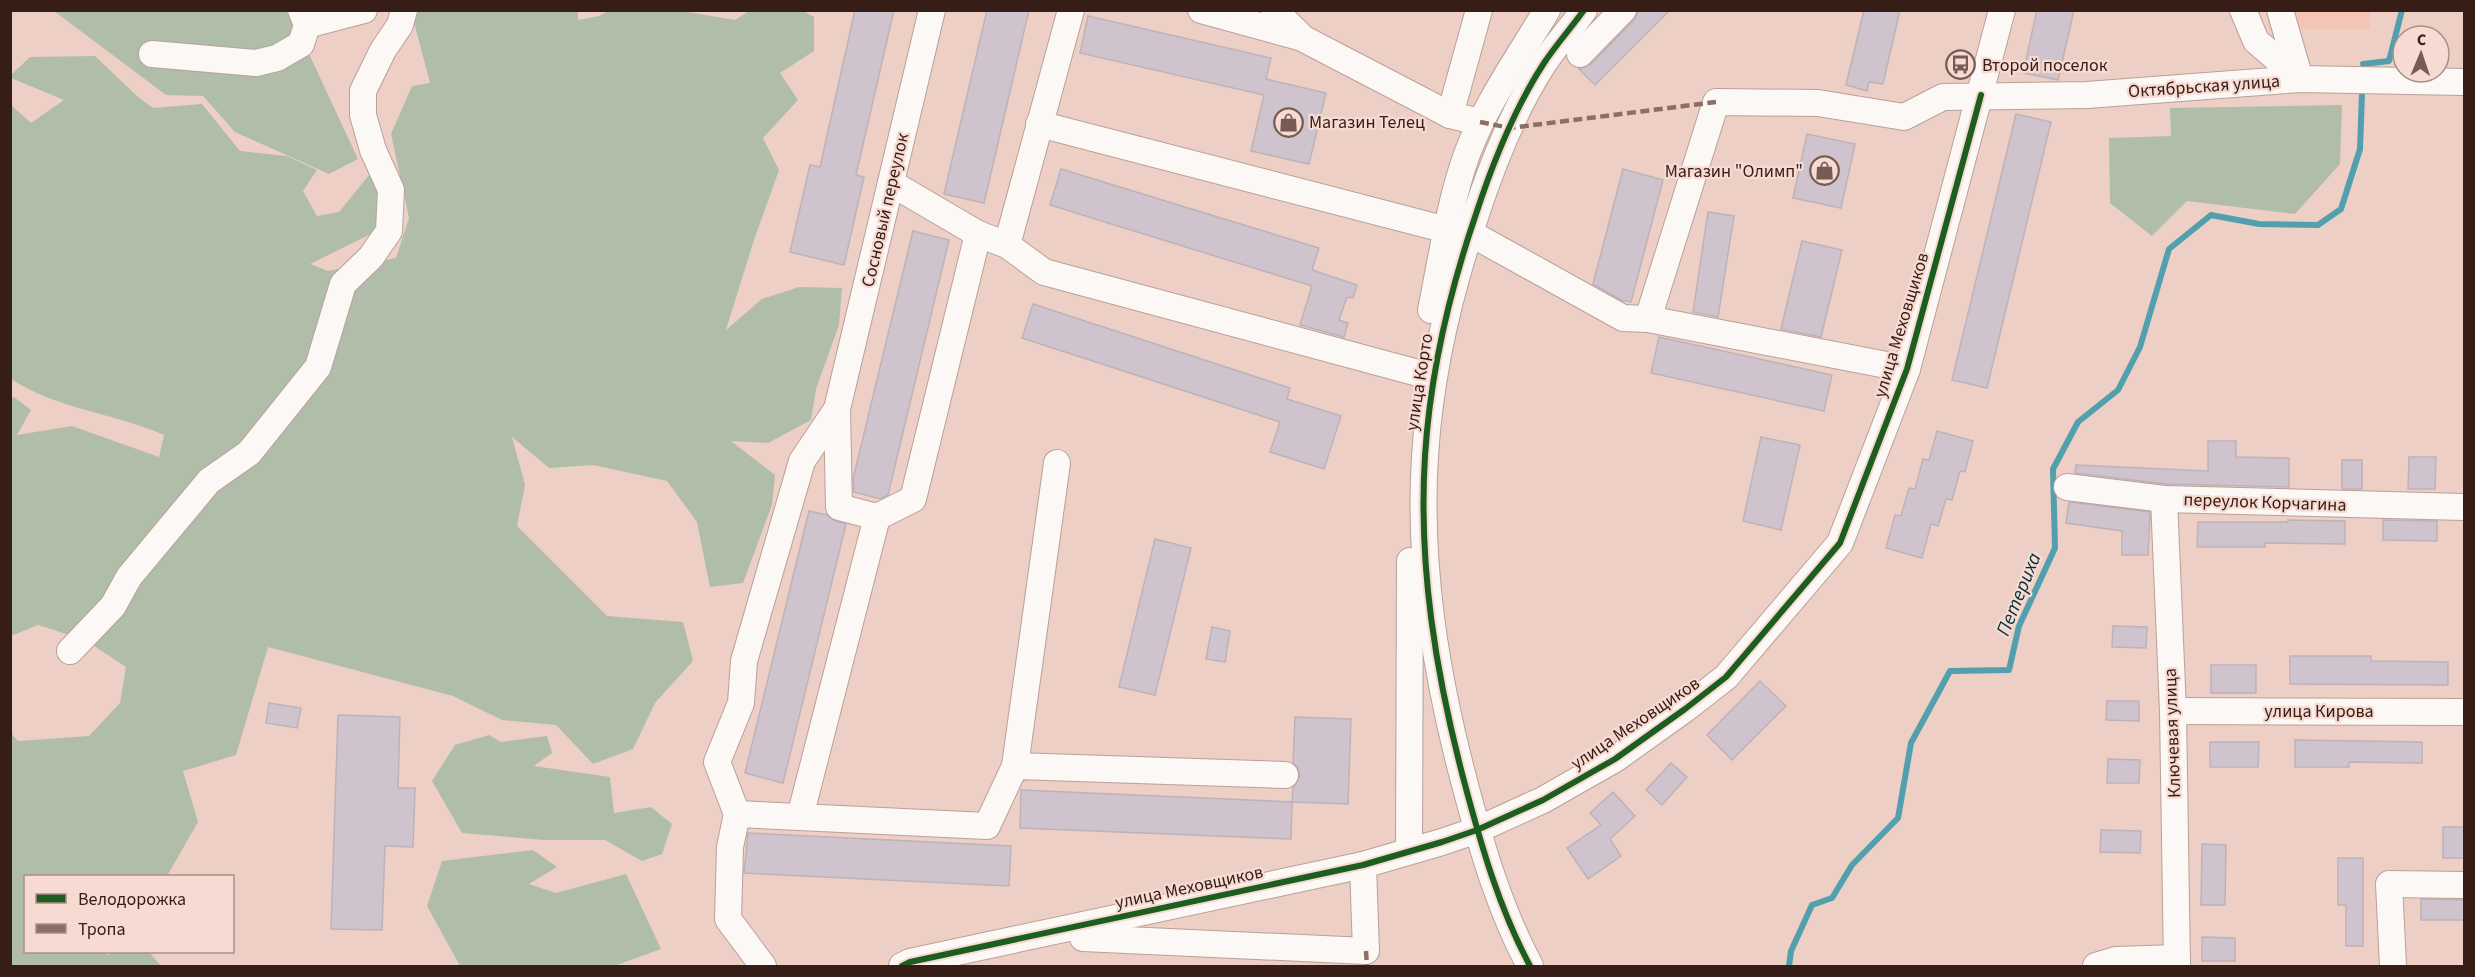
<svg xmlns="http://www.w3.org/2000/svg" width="2475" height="977" font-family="'Source Sans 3',sans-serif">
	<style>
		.built { fill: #f4c5b6 }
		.green { fill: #b0bea9 }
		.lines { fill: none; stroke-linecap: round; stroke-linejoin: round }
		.stream { stroke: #529fae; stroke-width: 6 }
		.building { fill: #cfc4cd; stroke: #beb2b9; stroke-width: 1.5 }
		.minor-casing { stroke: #b9a098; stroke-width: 28 }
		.minor { stroke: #fcf8f6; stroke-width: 26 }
		.quiet { stroke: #8d6e63; stroke-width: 4.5; stroke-dasharray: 9 4.5; stroke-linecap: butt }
		.cycleway-casing { stroke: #f7dbd2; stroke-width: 10 }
		.cycleway { stroke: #1b5e20; stroke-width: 6 }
		.labels { text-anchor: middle; stroke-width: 4.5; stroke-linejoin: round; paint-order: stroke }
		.poi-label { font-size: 18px; fill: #361d15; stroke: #f7dbd2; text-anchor: start }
		.street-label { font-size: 18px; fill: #361d15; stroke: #f7dbd2 }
		.water-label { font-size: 20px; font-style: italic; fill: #00313c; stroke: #f7dbd2 }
	</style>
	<rect width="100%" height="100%" fill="#edcfc6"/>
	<path class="built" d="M2268,11h102v18h-101z"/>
	<g class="green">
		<path d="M676,10l59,10 14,-9 52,-1 13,7v34l-34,22 18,27 -35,38 16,32 -26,73 -27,87 36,-31 37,-12 43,1 -3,37 -23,64 -5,31 -43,23 -37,-2 44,34 -3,30 -29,78 -33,4 -13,-65 -30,-41 -74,-16 -44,3 -37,-31 13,48 -8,41 90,90 76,6 10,39 -38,42 -22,46 -40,15 -37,-39 -54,-5 -49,-24 -185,-49 -32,108 -53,16 15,51 -31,54h-141v76h79l2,3 8,-3h34l12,14h-150l-1,-234 8,9 71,-5 31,-33 6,-36 -41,-27 -47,-15 -27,11v-238l3,-1 17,13 -14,25 55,-9 87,31 5,-22c-50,-22 -108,-26 -153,-56v-274l20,18 33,-23 -53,-22v-3l19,-18 65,-1 43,41 15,11 49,-4 38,47 47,5 30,14 -14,21 14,25 22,-4 30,-37 12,23 -6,34 -65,32 18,7 68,-13 13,-40 -18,-84 21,-48 18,-3 -19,-72h167v9l21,-4 9,-5z"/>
		<path d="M54,11h239l3,15 62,133 -29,15 -94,-42 -32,-36 -37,-1z"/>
		<path d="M2342,105l-2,59 -45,50 -108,-13 -35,35 -42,-33 -1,-65 62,-2 -1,-28z"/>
		<path d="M489,735l12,7 46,-6 5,17 -18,13 76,11 4,36 37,-6 21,17 -10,30 -20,7 -37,-21h-61l-82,-7 -30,-52 23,-36z"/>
		<path d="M533,850l24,17 -28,17 27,9 70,-19 35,75 -47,17h-154l-33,-60 15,-45z"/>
	</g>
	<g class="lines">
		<g class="stream">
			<path d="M2363,64l26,-3 13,-51"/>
			<path d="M1789,966l2,-15 21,-46 20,-7 20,-33 46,-47 13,-75 39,-72 59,-1 10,-44 36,-78 -2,-79 25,-47 40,-32 22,-43 29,-98 42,-34 48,9 59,1 23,-16 19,-60 2,-56"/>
		</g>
	</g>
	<g class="building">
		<path d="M855,10h39l-38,165 8,2 -20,88 -54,-13 20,-87 10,2z"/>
		<path d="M987,10h42l-45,193 -40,-9z"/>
		<path d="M1639,10h31l-75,75 -16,-16 12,-5 43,-44z"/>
		<path d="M1864,10h36l-17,74 -14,-2 -2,9 -21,-6z"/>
		<path d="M2037,10h37l-16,70 -35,-7z"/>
		<path d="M1088,16l183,42 -5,21 60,14 -17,71 -58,-13 13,-56 -184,-42z"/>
		<path d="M2016,114l35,8 -64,266 -35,-8z"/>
		<path d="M1807,134l48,10 -14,64 -48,-10z"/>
		<path d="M1061,169l258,79 -7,22 45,15 -4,13 -6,-1 -8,23 9,3 -4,14 -44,-12 12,-39 -262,-81z"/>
		<path d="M1623,169l40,11 -32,122 -10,-2 -28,-16z"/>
		<path d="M1708,212l26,4 -16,101 -25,-5z"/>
		<path d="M913,231l36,9 -61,255 -8,4 -26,-7 -1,-13z"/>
		<path d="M1802,241l40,9 -21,87 -40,-8z"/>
		<path d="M1033,304l257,84 -3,11 54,17 -17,53 -54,-17 10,-30 -258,-84z"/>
		<path d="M1659,337l173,38 -8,36 -173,-38z"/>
		<path d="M1937,431l36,10 -8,31 -5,-1 -8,29 -6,-1 -8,27 -7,-2 -9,34 -36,-10 9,-33 6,1 8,-28 6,1 8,-30 6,1z"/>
		<path d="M1761,437l39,8 -19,85 -38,-9z"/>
		<path d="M2208,441h28v16l53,1v29l-124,-3 -90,-11 1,-8 132,6z"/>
		<path d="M2409,457h27l-1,32h-27z"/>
		<rect x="2342" y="460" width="20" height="29"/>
		<path d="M2069,502l81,10 -2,43h-26v-24l-56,-8z"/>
		<path d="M809,511l18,4 8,6 11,3 -63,259 -38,-10z"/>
		<path d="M2288,520l57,1v23l-80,-1v4h-68l1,-25h90z"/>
		<path d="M2383,520l54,1v20l-54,-1z"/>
		<path d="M1155,539l36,9 -36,147 -36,-8z"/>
		<path d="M2113,626l34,1 -1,21 -34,-1z"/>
		<path d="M1212,627l18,4 -5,31 -19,-3z"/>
		<path d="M2290,656h81v5l77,1v23l-158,-1z"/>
		<rect x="2211" y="665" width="45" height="28"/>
		<path d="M1760,681l26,25 -54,54 -25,-25z"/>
		<path d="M2107,701h32v20l-33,-1z"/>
		<path d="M269,703l32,5 -4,20 -31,-5z"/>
		<path d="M338,715l62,2 -2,71h17l-2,59 -28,-1 -3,84 -51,-1z"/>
		<path d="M1295,717l56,2 -3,85 -56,-2 1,-14 7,-12 -2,-8 -5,-5z"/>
		<path d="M2295,740l127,2v21l-73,-1v5h-54z"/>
		<path d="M2210,742h49l-1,25h-48z"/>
		<path d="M2108,759l32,1 -1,23h-32z"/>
		<path d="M1671,763l16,14 -25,28 -16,-15z"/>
		<path d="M1021,790l271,12 -1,37 -271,-11z"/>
		<path d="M1613,792l22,24 -25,23 11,17 -33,23 -21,-31 34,-23 -11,-12z"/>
		<rect x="2443" y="827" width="21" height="31"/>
		<path d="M2101,830l40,1 -1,22 -40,-1z"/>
		<path d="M748,833l263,13 -2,40 -265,-13z"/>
		<path d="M2202,844l24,1 -1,60h-24z"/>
		<path d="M2338,858h25v88h-17v-41h-8z"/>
		<path d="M2421,899l43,1v20h-43z"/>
		<path d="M2202,937l33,1v23h-33z"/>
	</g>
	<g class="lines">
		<defs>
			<g id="minor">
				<path d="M1201,10l98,27"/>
				<path d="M1274,10l30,29 146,76 30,7"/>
				<path d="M2243,10l13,31 44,38"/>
				<path d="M2280,10l20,69"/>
				<path d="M307,25l57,-15"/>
				<path d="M152,54l104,9 21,-5 24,-14 6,-19 -6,-15"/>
				<path d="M1580,54l43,-44"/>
				<path d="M1450,115l29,-105"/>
				<path d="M1039,124l408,106 23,3 153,85 25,1 259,50"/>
				<path d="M891,183l87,51 29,11 37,27 374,101"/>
				<path d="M1007,245l64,-235"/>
				<path d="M1431,310c10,-49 19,-110 36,-156 19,-51 52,-97 80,-144"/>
				<path d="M1648,319l68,-217 102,1 86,14 39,-20 144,-2 213,-16 164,3"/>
				<path d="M2067,487l97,12 300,8"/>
				<path d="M2164,499l9,212 4,255"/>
				<path d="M877,517l-38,-10 -2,-98 95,-399"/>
				<path d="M70,651l43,-45 16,-29 80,-96 40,-28 69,-86 25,-83 28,-27 18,-26 2,-41 -18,-40 -10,-35v-24l20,-41 17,-25 4,-15"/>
				<path d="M2173,711l291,1"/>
				<path d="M1015,766l42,-303"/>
				<path d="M737,814l250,12 28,-60 270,9"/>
				<path d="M800,817l77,-300 36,-18 65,-265"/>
				<path d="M1409,851l1,-290"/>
				<path d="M1083,938l283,13 -3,-86"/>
				<path d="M763,966l-35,-47 2,-72 7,-33 -20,-52 24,-59 3,-42 58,-200 35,-52"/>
				<path d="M902,966l8,-4 453,-97 79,-23 35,-12 66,-30 72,-41 70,-50 41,-32 114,-134 67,-174 95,-359"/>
				<path d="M1530,966c-31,-58 -49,-121 -66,-185 -28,-106 -46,-215 -39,-325 5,-80 25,-166 51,-242 17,-52 38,-105 68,-151 12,-18 27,-35 40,-53"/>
				<path d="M2096,966l20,-6 61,-2"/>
				<path d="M2393,966l-4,-82 75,1"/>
			</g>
		</defs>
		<use href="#minor" class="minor-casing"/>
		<use href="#minor" class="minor"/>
		<g class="quiet">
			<path d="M1480,122l30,6 206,-26"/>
			<path d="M1366,951l1,15"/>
		</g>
		<defs>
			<g id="cycleway">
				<path d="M902,966l8,-4 453,-97 79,-23 35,-12 66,-30 72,-41 70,-50 41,-32 114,-134 67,-174 74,-274"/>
				<path d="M1530,966c-31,-58 -49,-121 -66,-185 -28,-106 -46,-215 -39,-325 5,-80 25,-166 51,-242 17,-52 38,-105 68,-151 12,-18 27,-35 40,-53"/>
			</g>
		</defs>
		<use href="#cycleway" class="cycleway-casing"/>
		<use href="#cycleway" class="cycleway"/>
	</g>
	<defs>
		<symbol id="bus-ring" viewBox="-11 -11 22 22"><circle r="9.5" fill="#f7dbd2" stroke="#765b53" stroke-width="1.5"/><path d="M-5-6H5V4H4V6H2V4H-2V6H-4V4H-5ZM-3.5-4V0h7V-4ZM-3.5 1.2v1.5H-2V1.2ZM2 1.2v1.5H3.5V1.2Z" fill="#765b53"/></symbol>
		<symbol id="shop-ring" viewBox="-11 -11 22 22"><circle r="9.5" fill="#f7dbd2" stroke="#765b53" stroke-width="1.5"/><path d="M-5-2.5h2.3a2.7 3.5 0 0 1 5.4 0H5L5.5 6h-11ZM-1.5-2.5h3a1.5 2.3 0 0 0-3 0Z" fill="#765b53"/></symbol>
	</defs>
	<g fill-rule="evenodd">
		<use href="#bus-ring" x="1944" y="48" width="33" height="33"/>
		<use href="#shop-ring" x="1272" y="106" width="33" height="33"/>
		<use href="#shop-ring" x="1808" y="154" width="33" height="33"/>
	</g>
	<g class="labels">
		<g class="poi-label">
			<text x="1982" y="71">Второй поселок</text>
			<text x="1309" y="128">Магазин Телец</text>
			<text x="1803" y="177" text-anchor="end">Магазин "Олимп"</text>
		</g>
		<g class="street-label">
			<text transform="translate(2204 86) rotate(-4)" y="6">Октябрьская улица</text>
			<text transform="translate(885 210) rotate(-77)" y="6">Сосновый переулок</text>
			<text transform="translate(1901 325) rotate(-73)" y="6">улица Меховщиков</text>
			<text transform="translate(1419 382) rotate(-81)" y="6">улица Корто</text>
			<text transform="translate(2265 502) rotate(2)" y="6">переулок Корчагина</text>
			<text x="2319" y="717">улица Кирова</text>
			<text transform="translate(1635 723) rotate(-34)" y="6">улица Меховщиков</text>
			<text transform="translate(2172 733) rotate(-92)" y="6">Ключевая улица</text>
			<text transform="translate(1189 887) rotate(-12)" y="6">улица Меховщиков</text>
		</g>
		<g class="water-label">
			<text transform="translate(2018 594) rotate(-68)" y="7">Петериха</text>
		</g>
	</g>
	<rect width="2475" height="977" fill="none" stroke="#361d15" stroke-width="24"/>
	<rect x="24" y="875" width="210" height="78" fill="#f7dbd2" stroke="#aa8f86" stroke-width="1.5"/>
	<rect x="36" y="894" width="30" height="9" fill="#1b5e20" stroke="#aa8f86" stroke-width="1.5"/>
	<text x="78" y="905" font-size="18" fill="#361d15">Велодорожка</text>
	<rect x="36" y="924" width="30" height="9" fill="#8d6e63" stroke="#aa8f86" stroke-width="1.5"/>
	<text x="78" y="935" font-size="18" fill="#361d15">Тропа</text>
	<g transform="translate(2421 54) rotate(2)"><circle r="28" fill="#f7dbd2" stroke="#aa8f86" stroke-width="1.5"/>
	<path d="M0-4.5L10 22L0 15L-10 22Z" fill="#765b53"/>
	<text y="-9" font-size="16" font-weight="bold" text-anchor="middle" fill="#361d15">С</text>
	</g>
</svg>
